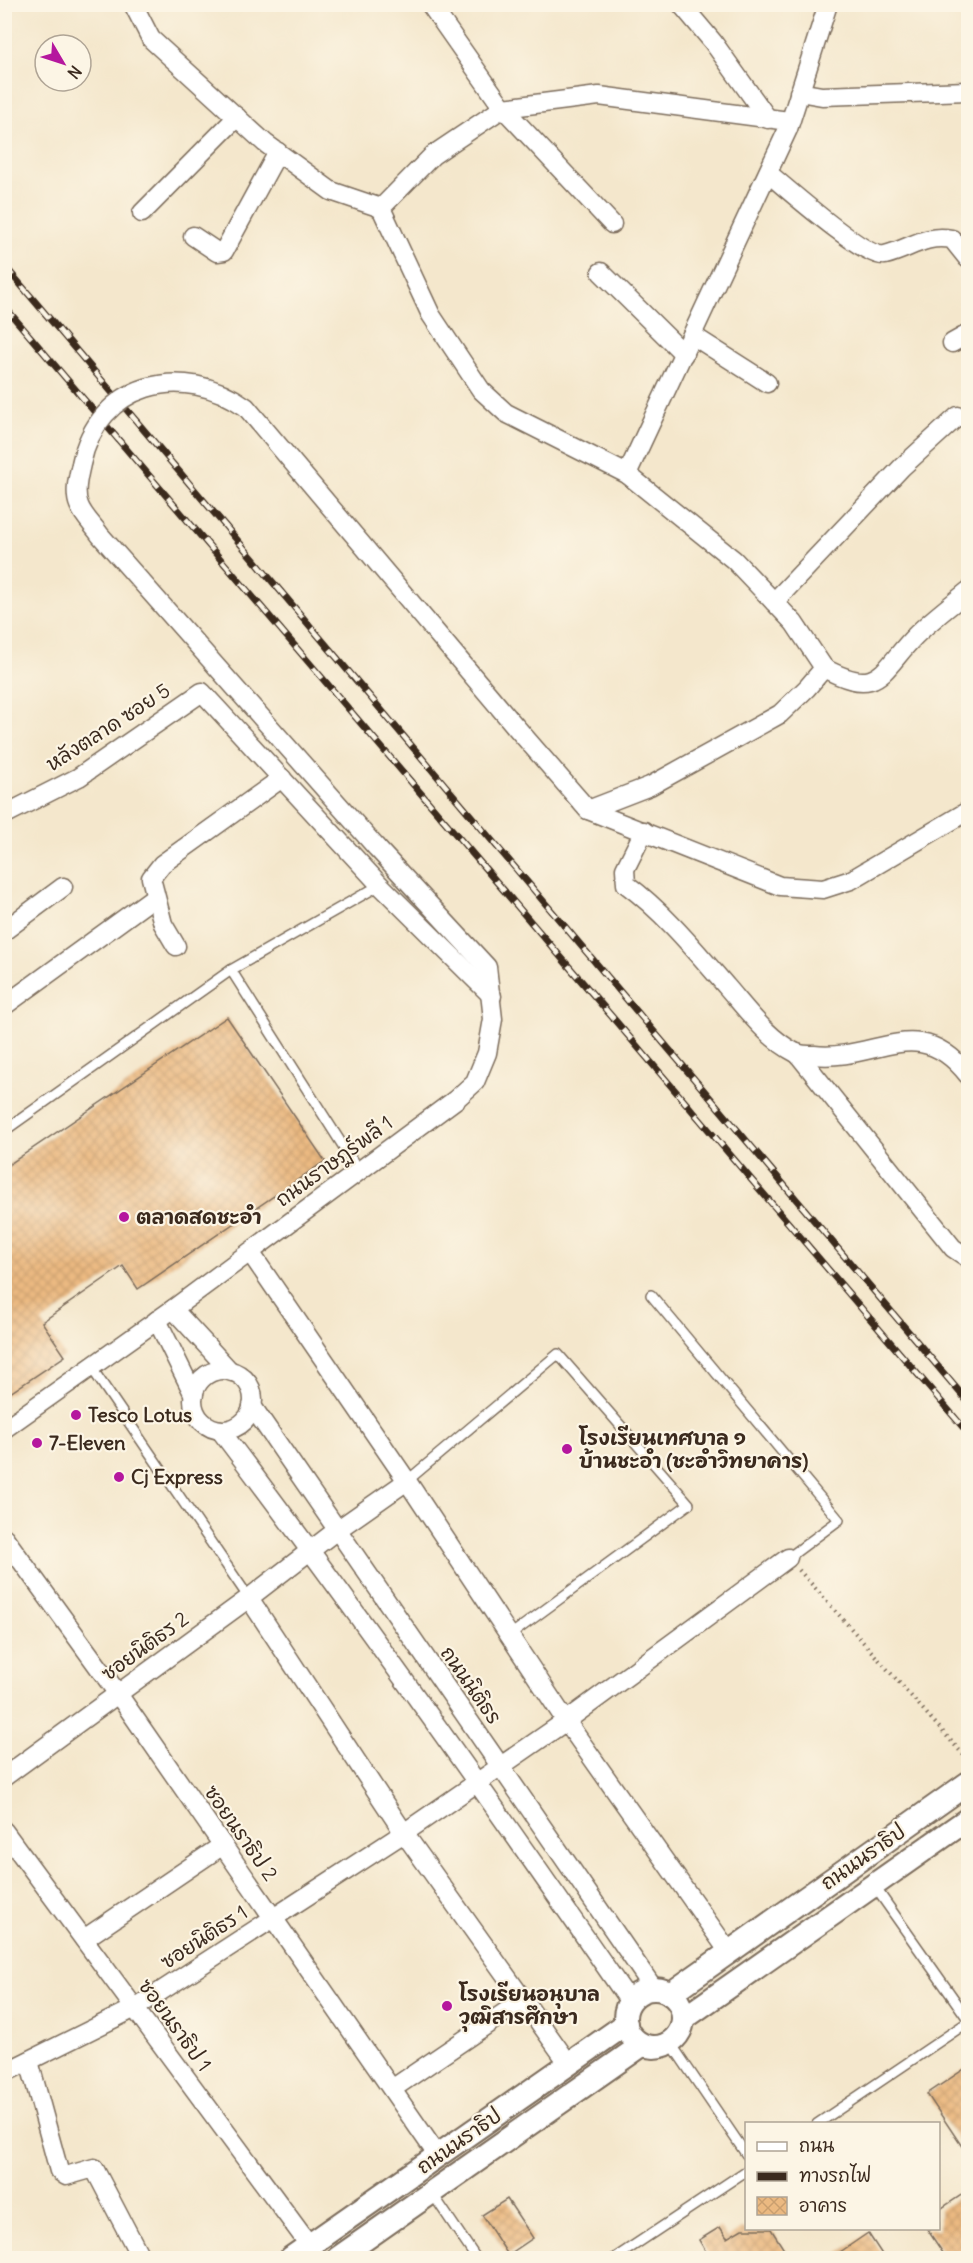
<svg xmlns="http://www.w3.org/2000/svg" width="973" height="2263" font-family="Delius,'Playpen Sans Thai',sans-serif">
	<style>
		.building { fill: url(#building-cross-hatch) }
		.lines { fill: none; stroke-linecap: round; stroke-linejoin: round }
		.service-casing { stroke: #7c6c5b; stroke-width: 12 }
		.minor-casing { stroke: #7c6c5b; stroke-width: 21 }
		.tertiary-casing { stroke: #7c6c5b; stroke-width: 26 }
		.path { stroke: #7c6c5b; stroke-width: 4; stroke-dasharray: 1.5 4.5; stroke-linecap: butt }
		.service { stroke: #fff; stroke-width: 9 }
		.minor { stroke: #fff; stroke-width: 18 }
		.tertiary { stroke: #fff; stroke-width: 22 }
		.rail-casing { stroke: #3b2a1e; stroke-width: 7 }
		.rail { stroke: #fcf5e5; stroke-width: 4.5; stroke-dasharray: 14; stroke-linecap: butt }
		.minor-bridge-casing { stroke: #7c6c5b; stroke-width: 21; stroke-linecap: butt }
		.minor-bridge { stroke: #fff; stroke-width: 18 }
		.poi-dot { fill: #b5179e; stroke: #fcf5e5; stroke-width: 2 }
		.labels { text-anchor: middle; stroke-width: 4.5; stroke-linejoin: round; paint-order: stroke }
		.street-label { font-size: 20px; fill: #3b2a1e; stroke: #fcf5e5 }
		.poi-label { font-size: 20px; font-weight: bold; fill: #3b2a1e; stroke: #fcf5e5; text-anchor: start }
	</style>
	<defs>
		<pattern id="building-cross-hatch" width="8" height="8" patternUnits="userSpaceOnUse" patternTransform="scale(1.5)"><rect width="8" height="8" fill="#ebb981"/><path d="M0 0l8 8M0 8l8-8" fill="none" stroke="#ca9f6f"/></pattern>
	</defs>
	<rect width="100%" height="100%" fill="#fcf5e5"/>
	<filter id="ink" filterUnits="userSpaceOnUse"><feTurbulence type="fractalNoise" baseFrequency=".0167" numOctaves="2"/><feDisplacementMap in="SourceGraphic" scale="12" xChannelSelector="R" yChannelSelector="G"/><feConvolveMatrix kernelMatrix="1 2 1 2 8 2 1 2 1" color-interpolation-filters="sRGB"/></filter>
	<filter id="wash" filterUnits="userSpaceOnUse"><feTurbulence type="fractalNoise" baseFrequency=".008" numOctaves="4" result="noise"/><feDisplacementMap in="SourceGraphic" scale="24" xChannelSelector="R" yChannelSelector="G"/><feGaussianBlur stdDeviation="1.35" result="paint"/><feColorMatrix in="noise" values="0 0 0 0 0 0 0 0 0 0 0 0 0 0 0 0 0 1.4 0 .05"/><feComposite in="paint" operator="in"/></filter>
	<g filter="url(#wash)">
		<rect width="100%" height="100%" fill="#f4e7cc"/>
		<g id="blocks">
			<g class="building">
				<path d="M227,1017l98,144 -187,128 -15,-23 -81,56 23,34 -61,41v-229z"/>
				<path d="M969,2066v91l-42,-63z"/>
				<path d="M969,2190v69h-22l-20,-30h12v-19z"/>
				<path d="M507,2199l26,39 -25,17 -26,-40z"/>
				<path d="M720,2227l7,11 15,-9h29l19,30h-80l-11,-19z"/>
				<path d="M868,2233l17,26h-55z"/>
			</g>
		</g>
	</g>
	<g filter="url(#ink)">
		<use href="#blocks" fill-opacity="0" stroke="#7c6c5b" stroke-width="1.5"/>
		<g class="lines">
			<defs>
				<g id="service">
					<path d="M231,970l149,-85"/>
					<path d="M4,1131l227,-161 128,201"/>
					<path d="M651,1295l188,225 -51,38"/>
					<path d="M91,1367l158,231"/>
					<path d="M407,1481l151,-127 131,150 -180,132"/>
					<path d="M875,1887l93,132"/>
					<path d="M670,2042l76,112"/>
					<path d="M817,2124l151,-102"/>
					<path d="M432,2193l44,65"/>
					<path d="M615,2258l131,-87"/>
				</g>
				<g id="minor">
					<path d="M133,4l18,35 114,104 66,48 50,17"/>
					<path d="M430,4l73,104 109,116"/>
					<path d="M681,4l32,38 55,77"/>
					<path d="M799,92l23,4 146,-5"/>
					<path d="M768,173c18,15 98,86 117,82 25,-6 39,-21 67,-16l16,20"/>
					<path d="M142,213l95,-96"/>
					<path d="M193,236l24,16 7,-1 54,-99"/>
					<path d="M601,272l83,82"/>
					<path d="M692,335l75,48"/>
					<path d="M952,343l16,-9"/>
					<path d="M627,474l161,-345 40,-125"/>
					<path d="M774,602l128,-135 56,-51"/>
					<path d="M824,668c56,30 56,4 91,-32 16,-16 35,-30 53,-45"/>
					<path d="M515,726l73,84 192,76 43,3 28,-9 117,-69"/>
					<path d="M588,810l62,-24 130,-72 27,-26 17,-20 -30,-45 -60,-63 -107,-86 -121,-61 -25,-23 -50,-75 -50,-107 52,-53 70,-47 96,-12 190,25"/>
					<path d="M4,815l75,-38 123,-85 178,193 112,111"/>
					<path d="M644,831l-19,38 1,15c39,29 69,66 101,103 20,23 41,52 69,66 5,2 13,2 18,2 62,7 104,-44 154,20"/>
					<path d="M4,931l59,-44"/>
					<path d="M176,946l-13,-22 -12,-46 11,-14 120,-86"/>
					<path d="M4,1006l150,-109"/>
					<path d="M797,1053l156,195 15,10"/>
					<path d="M250,1252l157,229 159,240 163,231"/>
					<path d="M173,1309l58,63"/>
					<path d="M157,1320l37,75"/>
					<circle cx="223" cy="1400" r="30"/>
					<path d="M252,1406l402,583"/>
					<path d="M4,1429l169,-120 282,-209 20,-18 12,-29 6,-34 -6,-52 -111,-120"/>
					<path d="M220,1430c142,187 277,379 410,572"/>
					<path d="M4,1537l114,157 320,462"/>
					<path d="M249,1598l155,235 165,231"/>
					<path d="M4,1777l245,-179 88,-68 70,-49"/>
					<path d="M4,1831l306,415"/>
					<path d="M84,1939l139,-94"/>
					<path d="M29,2061l30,110 7,5 28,-8 47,90"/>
					<path d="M4,2073l131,-65 269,-175 162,-112 222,-163"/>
					<path d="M392,2089l131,-89"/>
				</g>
				<g id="tertiary">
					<circle cx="654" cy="2018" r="29"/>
					<path d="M670,1994l298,-211"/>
					<path d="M683,2019l285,-200"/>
					<path d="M291,2258l335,-234"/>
					<path d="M338,2258l304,-213"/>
				</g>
			</defs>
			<use href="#service" class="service-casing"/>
			<use href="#minor" class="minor-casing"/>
			<use href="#tertiary" class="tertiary-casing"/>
			<path class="path" d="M799,1570l169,190"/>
			<use href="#service" class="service"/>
			<use href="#minor" class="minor"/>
			<use href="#tertiary" class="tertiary"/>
			<defs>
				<g id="rail">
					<path d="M4,265l964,1137"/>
					<path d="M4,306l964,1127"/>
				</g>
			</defs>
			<use href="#rail" class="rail-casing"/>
			<use href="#rail" class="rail"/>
			<defs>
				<path id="minor-bridge" d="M376,847l-276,-312c-6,-9 -17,-19 -21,-30 -5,-12 -1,-28 2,-41 17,-82 102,-102 165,-57l269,319"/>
			</defs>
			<use href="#minor-bridge" class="minor-bridge-casing"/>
			<use href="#minor-bridge" class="minor-bridge"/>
		</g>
	</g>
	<g class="poi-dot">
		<circle cx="124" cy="1217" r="6"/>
		<circle cx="76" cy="1415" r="6"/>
		<circle cx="37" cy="1443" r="6"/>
		<circle cx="567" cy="1449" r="6"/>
		<circle cx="119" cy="1477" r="6"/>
		<circle cx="447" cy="2006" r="6"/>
	</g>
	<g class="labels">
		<g class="street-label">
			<text transform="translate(108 727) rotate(-33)" y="7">หลังตลาด ซอย 5</text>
			<text transform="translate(334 1161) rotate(-36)" y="7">ถนนราษฎร์พลี 1</text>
			<text transform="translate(145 1646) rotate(-36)" y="7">ซอยนิติธร 2</text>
			<text transform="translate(471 1685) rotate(55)" y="7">ถนนนิติธร</text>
			<text transform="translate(241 1833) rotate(55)" y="7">ซอยนราธิป 2</text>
			<text transform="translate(863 1857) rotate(-35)" y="7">ถนนนราธิป</text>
			<text transform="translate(204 1937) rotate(-33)" y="7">ซอยนิติธร 1</text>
			<text transform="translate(175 2025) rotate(54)" y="7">ซอยนราธิป 1</text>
			<text transform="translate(459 2141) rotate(-35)" y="7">ถนนนราธิป</text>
		</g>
		<g class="poi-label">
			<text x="136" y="1224">ตลาดสดชะอำ</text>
			<text x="88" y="1422">Tesco Lotus</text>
			<text x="579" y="1445">โรงเรียนเทศบาล ๑<tspan x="579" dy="23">บ้านชะอำ (ชะอำวิทยาคาร)</tspan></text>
			<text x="49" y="1450">7-Eleven</text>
			<text x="131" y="1484">Cj Express</text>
			<text x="459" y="2001">โรงเรียนอนุบาล<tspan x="459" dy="23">วุฒิสารศึกษา</tspan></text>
		</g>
	</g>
	<rect width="973" height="2263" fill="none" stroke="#fcf5e5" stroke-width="24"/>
	<rect x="745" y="2122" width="195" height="108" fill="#fcf5e5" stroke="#afa495" stroke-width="1.5"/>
	<rect x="757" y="2142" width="30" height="9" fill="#ffffff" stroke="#afa495" stroke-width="1.5"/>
	<text x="799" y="2152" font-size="18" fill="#3b2a1e">ถนน</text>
	<rect x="757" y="2172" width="30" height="9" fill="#3b2a1e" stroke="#afa495" stroke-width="1.5"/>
	<text x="799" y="2182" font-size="18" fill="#3b2a1e">ทางรถไฟ</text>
	<rect x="757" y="2197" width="30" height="18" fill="url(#building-cross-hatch)" stroke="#afa495" stroke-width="1.5"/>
	<text x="799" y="2212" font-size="18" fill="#3b2a1e">อาคาร</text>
	<g transform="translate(63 63) rotate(129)"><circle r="28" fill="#fcf5e5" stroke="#afa495" stroke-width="1.5"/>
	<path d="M0-4.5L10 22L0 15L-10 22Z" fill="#b5179e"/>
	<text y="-9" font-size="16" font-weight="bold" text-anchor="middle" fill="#3b2a1e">N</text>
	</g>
</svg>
